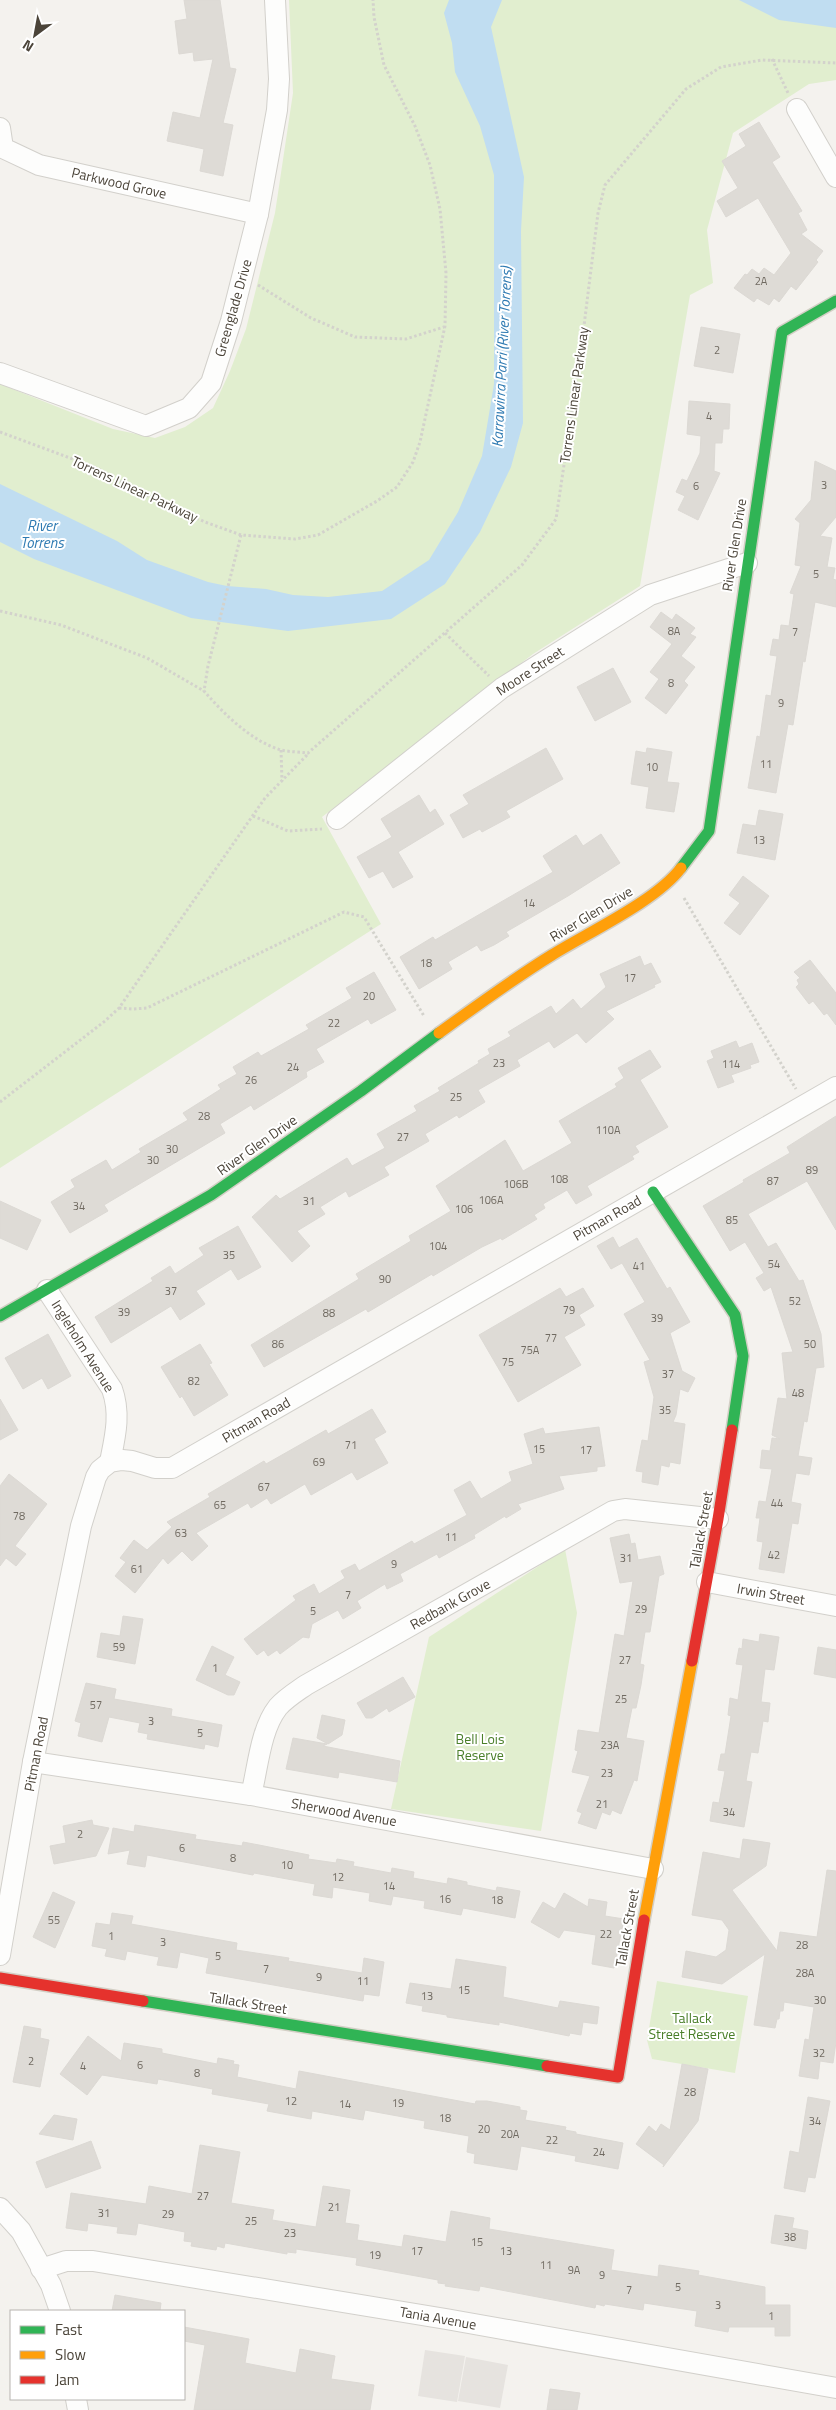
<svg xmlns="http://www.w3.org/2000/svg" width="836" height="2410" viewBox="0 0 836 2410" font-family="'Titillium Web',sans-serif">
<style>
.green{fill:#e1eecf}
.parking{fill:#e6e3df}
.water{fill:#c0ddf1}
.building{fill:#dedbd6;stroke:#dcd9d4}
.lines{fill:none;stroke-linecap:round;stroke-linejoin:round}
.street-casing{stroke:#d2d0cb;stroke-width:22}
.fast-casing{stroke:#d3cfc5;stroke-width:14}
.slow-casing{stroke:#d3cfc5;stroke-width:14}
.jam-casing{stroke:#d3cfc5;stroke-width:14}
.path{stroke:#d3d2cc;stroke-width:3;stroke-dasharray:2.5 2.5;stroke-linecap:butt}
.street{stroke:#fdfdfc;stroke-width:20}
.fast{stroke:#30b455;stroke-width:11}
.slow{stroke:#ff9f0a;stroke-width:11}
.jam{stroke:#e5322d;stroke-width:11}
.labels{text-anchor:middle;stroke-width:4;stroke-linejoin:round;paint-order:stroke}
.number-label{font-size:11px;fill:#706a61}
.street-label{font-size:14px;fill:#4b4439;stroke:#fff}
.park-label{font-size:14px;fill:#4a7f2a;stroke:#fff}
.water-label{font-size:15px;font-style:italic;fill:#2e7ab2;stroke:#fff}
</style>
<rect width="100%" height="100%" fill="#f4f2ee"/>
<g class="green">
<polygon points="289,0 836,0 836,80 809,84 733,133 707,230 713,283 690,295 640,586 533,654 322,817 381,924 0,1168 0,384 113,429 155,438 185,427 213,408 230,371 246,329 275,213 293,93"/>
<polygon points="565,1549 577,1613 541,1831 391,1809 429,1637"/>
<polygon points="657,1981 748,1996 735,2073 652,2059 647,2040"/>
</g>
<g class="parking">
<polygon points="425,2350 465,2356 457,2402 418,2396"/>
<polygon points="466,2357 508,2365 500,2408 458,2401"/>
</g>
<g class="water">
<polygon points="449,0 502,0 491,27 524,177 521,231 523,423 511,467 480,532 445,584 391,619 288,631 191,618 34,559 0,542 0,484 117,541 147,560 208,582 227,586 266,589 293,595 328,597 382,591 429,560 458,512 482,456 494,384 494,175 480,126 455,72 452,43 444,13"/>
<polygon points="739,0 836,0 836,28 779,20"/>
</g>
<g class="building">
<polygon points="184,0 220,0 230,68 236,69 223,123 233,125 223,176 200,171 204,149 167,141 173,112 200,118 213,59 194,61 193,52 179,54 175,21 187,19"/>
<polygon points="759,122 780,157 772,162 802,211 798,213 807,230 801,234 823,251 816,260 818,262 796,290 791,286 779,302 774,298 769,305 757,298 754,302 734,288 745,274 747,275 752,269 759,274 764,268 774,275 791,253 758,198 726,217 717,201 738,188 722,161 746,146 739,134"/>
<polygon points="701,327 740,334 733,373 694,366"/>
<polygon points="689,401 730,404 729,429 723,429 722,443 715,443 714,471 720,473 698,520 678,510 685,496 676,492 682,479 687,481 700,453 701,436 687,434"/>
<polygon points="815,461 836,471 836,517 820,536 832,538 827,567 835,568 833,579 836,580 836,607 815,602 805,662 803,661 793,725 788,724 776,793 748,788 757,736 760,737 766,695 771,696 777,656 770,655 773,639 779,640 781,625 789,626 794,594 790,593 801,566 795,565 800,523 795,519 811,500"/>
<polygon points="661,612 672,620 676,614 695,628 690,634 696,637 681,656 695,667 684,681 688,685 666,714 645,698 659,679 650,672 672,644 650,627"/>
<polygon points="613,668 631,702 595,721 577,687"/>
<polygon points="546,748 563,779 506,811 510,817 482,832 480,829 463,838 450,815 469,804 463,795"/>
<polygon points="647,748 672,752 667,782 679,783 674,812 646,808 649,787 631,784 636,751 646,753"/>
<polygon points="419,795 430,813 435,809 444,824 398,852 413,877 393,888 383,871 369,878 357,857 392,837 381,819"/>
<polygon points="759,810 783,814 775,860 737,853 743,824 756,826"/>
<polygon points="601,834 620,863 568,896 506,932 509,936 494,945 481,951 477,945 448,962 452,969 419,989 400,957 433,937 435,940 553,872 543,856 576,835 583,846"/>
<polygon points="743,876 769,896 740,935 724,923 740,903 729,895"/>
<polygon points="640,956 644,966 651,963 661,982 654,985 655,987 606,1011 614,1019 586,1043 577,1033 554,1048 549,1041 517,1060 520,1066 478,1090 485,1102 459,1118 457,1115 425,1134 429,1141 384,1167 389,1175 349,1197 346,1191 320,1207 325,1214 297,1231 310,1246 292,1262 252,1217 276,1195 280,1199 347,1158 352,1166 385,1148 377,1134 417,1111 414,1106 440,1091 438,1088 479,1063 478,1061 490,1054 488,1049 511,1036 508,1032 551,1006 556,1014 573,999 581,1009 606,987 600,974"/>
<polygon points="810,960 836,993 836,1025 827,1013 824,1015 813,1001 809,1004 796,987 799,984 797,980 800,978 794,972"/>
<polygon points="374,972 396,1010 371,1024 368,1019 316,1049 324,1062 306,1072 307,1077 254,1110 251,1105 220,1124 225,1133 104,1205 108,1211 70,1233 51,1202 75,1187 71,1180 106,1160 112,1170 141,1152 139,1149 188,1120 183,1113 221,1089 218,1085 237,1074 233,1067 258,1052 261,1056 309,1029 306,1025 352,998 346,988"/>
<polygon points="736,1041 739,1048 752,1043 759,1062 750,1065 751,1068 731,1075 734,1082 718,1088 707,1061 714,1058 711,1051"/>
<polygon points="650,1050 661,1067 640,1080 668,1127 635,1146 639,1152 632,1156 634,1159 587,1186 592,1195 576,1204 567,1190 543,1204 545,1208 534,1215 537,1219 502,1240 501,1238 482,1247 433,1276 432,1274 368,1312 366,1309 264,1367 251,1345 359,1279 356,1274 411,1241 409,1236 451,1211 436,1186 505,1140 523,1171 572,1143 559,1121 617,1087 615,1084 624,1078 618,1068"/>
<polygon points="836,1116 836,1230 807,1181 748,1214 768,1247 776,1243 799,1281 803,1280 821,1334 824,1367 816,1368 807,1422 804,1421 798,1456 812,1458 809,1475 796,1473 791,1502 801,1504 798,1524 792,1523 784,1573 759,1569 763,1542 757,1541 760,1518 756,1518 759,1501 766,1502 772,1469 760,1468 762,1450 770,1451 772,1438 780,1439 772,1435 775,1416 778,1398 787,1399 782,1353 793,1352 771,1287 764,1291 756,1278 764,1273 745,1242 730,1251 703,1206 744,1182 743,1180 790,1153 787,1147"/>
<polygon points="0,1201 41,1220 27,1250 0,1238"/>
<polygon points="238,1226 261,1267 238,1280 231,1269 196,1291 205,1304 180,1320 171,1306 111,1343 95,1317 153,1281 151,1278 170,1266 175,1274 204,1255 199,1248"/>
<polygon points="613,1237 619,1248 637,1238 667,1289 670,1287 690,1322 670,1333 682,1371 695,1378 688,1392 680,1389 676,1415 673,1422 685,1424 680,1464 670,1462 669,1467 661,1465 658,1485 642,1482 643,1472 636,1471 642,1440 648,1441 654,1397 644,1362 650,1360 624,1314 645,1302 622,1263 611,1269 597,1246"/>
<polygon points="560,1288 566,1297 583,1288 594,1306 579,1315 585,1325 564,1337 581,1365 518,1402 479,1335"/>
<polygon points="48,1334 71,1376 48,1389 42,1378 23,1389 5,1358"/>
<polygon points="200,1344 212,1363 209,1364 228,1395 194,1416 182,1396 180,1398 161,1367"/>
<polygon points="0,1399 18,1430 0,1440"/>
<polygon points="372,1409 386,1432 374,1439 388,1463 357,1480 352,1472 311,1495 305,1484 271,1504 267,1498 251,1508 248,1503 196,1533 208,1546 192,1561 182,1551 168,1564 163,1558 135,1593 115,1576 126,1562 120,1558 134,1540 147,1550 172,1527 167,1522 210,1497 208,1494 264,1461 266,1464 326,1430 328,1434"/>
<polygon points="599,1427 605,1466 597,1467 597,1471 559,1476 564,1489 518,1504 521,1509 506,1518 505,1516 474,1535 475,1538 439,1558 437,1554 400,1574 403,1581 387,1589 385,1584 357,1601 361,1608 343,1619 338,1610 312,1624 309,1638 303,1637 280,1654 277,1650 268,1656 264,1650 257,1655 244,1639 296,1600 293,1596 314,1584 319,1594 345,1578 341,1571 355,1564 359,1571 412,1541 414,1544 467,1515 454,1490 470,1481 481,1499 512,1481 509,1472 533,1464 524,1434 543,1428 545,1434"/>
<polygon points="9,1474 47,1504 15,1546 26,1554 16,1566 6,1558 0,1566 0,1486"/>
<polygon points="629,1534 631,1544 635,1543 638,1560 660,1556 664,1574 659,1576 650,1632 645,1632 640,1664 644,1665 641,1685 636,1708 632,1708 626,1738 644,1741 637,1781 634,1780 621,1814 612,1810 610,1815 602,1812 596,1829 578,1823 582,1813 577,1811 590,1776 572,1772 578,1751 575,1750 578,1730 599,1733 615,1634 624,1636 633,1581 620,1583 610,1538"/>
<polygon points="123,1616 143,1619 135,1664 97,1657 101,1633 120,1636"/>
<polygon points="760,1634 779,1637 774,1670 765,1669 761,1702 770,1703 768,1722 763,1721 758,1753 751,1752 746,1781 752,1782 744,1827 710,1821 713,1802 719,1803 725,1771 718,1770 721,1754 725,1754 731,1716 728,1715 730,1698 738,1700 743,1665 736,1664 739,1648 742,1649 743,1639 759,1642"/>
<polygon points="212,1646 234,1657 225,1675 240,1682 234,1695 228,1695 196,1680"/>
<polygon points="818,1647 836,1650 836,1678 814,1674"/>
<polygon points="403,1677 415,1697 389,1712 387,1708 372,1718 366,1718 357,1703"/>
<polygon points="86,1683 116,1689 114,1699 172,1709 171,1716 222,1725 218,1747 205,1744 204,1749 147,1739 148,1734 138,1732 140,1723 109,1717 102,1742 78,1736 81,1723 75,1721"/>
<polygon points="322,1715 345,1720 342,1735 328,1744 317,1738"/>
<polygon points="293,1738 327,1744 323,1746 400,1761 397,1782 339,1772 338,1778 286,1769"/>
<polygon points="92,1820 93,1825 109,1828 96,1856 54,1864 50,1846 66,1843 63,1826"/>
<polygon points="135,1825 196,1835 195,1839 242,1846 243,1842 259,1845 309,1855 308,1859 336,1863 337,1859 354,1862 353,1866 391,1873 392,1868 414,1872 413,1878 447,1884 448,1878 467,1882 467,1885 496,1891 497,1887 520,1891 515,1918 463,1908 461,1915 424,1908 425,1901 393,1896 391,1905 369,1901 370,1893 333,1887 332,1898 313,1895 315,1884 254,1873 253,1875 147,1855 145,1867 127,1864 130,1850 108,1854 113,1828 134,1832"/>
<polygon points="743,1839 770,1843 766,1866 732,1890 777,1951 780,1932 817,1937 827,1870 836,1871 836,2042 833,2063 820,2061 818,2079 799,2076 805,2039 809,2040 814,2007 784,2002 783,2011 780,2011 779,2019 777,2019 775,2028 754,2025 765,1954 722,1984 682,1977 686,1951 716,1957 726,1950 729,1930 722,1920 692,1915 703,1852 740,1859"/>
<polygon points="53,1892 75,1902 55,1948 33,1937"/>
<polygon points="564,1893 588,1907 589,1899 607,1902 605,1916 624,1919 614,1968 592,1964 596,1935 564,1930 559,1938 531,1922 543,1902 555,1909"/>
<polygon points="112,1913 133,1916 131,1924 237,1943 236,1950 289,1958 288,1961 362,1973 364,1958 384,1962 379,1996 364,1994 363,2001 206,1973 209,1958 180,1952 177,1968 157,1965 159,1957 127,1951 125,1960 105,1956 107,1949 92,1946 96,1923 110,1925"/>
<polygon points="456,1959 506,1967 503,1997 558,2008 560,2001 599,2007 597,2024 583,2022 581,2035 570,2033 569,2036 499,2022 499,2025 447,2017 447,2015 422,2011 423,2006 406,2003 410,1983 451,1989"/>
<polygon points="24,2026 41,2029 40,2038 49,2040 40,2087 13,2082"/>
<polygon points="88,2036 121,2061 124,2043 162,2049 162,2053 217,2064 218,2058 234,2061 233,2064 239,2065 237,2077 296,2089 299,2071 475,2104 476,2101 487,2101 520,2107 520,2110 527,2111 525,2120 566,2127 565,2130 576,2132 576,2134 623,2143 618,2169 575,2161 576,2156 521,2146 517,2170 474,2163 475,2154 467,2152 469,2136 424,2128 425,2121 365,2110 363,2120 312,2111 311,2119 267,2111 269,2104 212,2094 213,2089 158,2079 157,2084 102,2075 87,2095 60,2074"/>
<polygon points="682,2064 708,2069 698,2121 663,2167 664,2165 636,2144 649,2126 656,2132 661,2124 670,2130"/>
<polygon points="808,2097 830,2101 815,2178 808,2177 805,2192 784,2188 790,2151 799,2153"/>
<polygon points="54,2115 77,2119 73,2140 39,2134"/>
<polygon points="91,2141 101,2168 46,2188 36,2162"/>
<polygon points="200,2145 240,2152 231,2203 274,2210 272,2220 316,2227 323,2186 350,2190 345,2223 359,2225 357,2240 402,2247 404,2235 446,2242 451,2211 490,2218 489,2229 614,2250 611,2270 658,2277 659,2265 699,2271 698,2275 765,2287 765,2305 790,2305 790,2336 775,2336 775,2327 729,2327 728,2332 695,2326 697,2311 644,2303 643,2310 605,2304 604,2306 596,2304 595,2308 480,2286 479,2291 445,2286 446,2284 438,2283 438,2280 356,2265 357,2258 296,2249 296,2253 287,2252 287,2254 225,2243 224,2248 217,2246 216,2250 191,2246 192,2242 184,2241 185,2232 138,2223 136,2235 117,2233 118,2227 88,2223 87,2231 66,2228 71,2193 146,2204 149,2186 192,2194"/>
<polygon points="775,2215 794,2218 792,2228 808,2231 806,2249 771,2243"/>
<polygon points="115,2295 161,2303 160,2311 112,2311"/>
<polygon points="184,2327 249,2339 245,2363 296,2373 300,2349 335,2356 331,2379 374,2385 370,2410 194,2410 205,2345 184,2341"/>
<polygon points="550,2389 580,2393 577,2410 547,2410"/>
</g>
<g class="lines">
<defs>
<g id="street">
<polyline points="797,109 836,177"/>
<polyline points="0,128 3,148 39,165 258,214"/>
<polyline points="0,373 146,426 189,408 211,383 231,321 258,214 277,110 279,79 275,0"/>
<polyline points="337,819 502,688 650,595 747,563"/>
<path d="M 47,1290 L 112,1389 C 121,1414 115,1437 110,1462"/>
<polyline points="707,1582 836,1606"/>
<polyline points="33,1762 251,1795 653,1869"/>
<path d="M 251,1795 C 258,1768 260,1730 278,1707 C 286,1698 296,1692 306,1685 L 613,1511 L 625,1509 L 718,1519"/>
<polyline points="0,1955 33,1762 81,1526 96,1477 100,1470 110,1462 122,1460 132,1461 155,1468 172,1468 836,1087"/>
<polyline points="0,2208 21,2231 51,2285 60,2311"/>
<polyline points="41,2269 66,2261 93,2261 446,2319 836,2388"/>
<polyline points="76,2399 78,2410"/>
</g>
<g id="fast">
<polyline points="681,868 709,831 782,332 836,301"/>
<polyline points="653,1192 735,1315 743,1356 732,1430"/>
<polyline points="0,1316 211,1195 361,1091 439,1033"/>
<polyline points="143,2001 547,2066"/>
</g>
<g id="slow">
<path d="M 439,1033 C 476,1006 513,979 552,955 C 589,932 656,901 681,868"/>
<polyline points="644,1920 692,1661"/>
</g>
<g id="jam">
<polyline points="692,1661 718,1519 732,1430"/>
<polyline points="0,1978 143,2001"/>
<polyline points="547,2066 618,2077 644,1920"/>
</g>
</defs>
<use href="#street" class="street-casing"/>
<use href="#fast" class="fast-casing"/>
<use href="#slow" class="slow-casing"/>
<use href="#jam" class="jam-casing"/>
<g class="path">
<polyline points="772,59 788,93"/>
<polyline points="258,285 311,318 355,337 406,339 444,327"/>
<polyline points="0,432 97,468 148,496 205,522 241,535 295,539 318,535 377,501 397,487 413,462 420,442 445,326 446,273 440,209 430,165 415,126 384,65 374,17 373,0"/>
<path d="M 241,535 L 208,666 L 204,691 C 224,714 251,741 281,750 C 290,752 300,752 308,753 L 522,565 L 556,519 L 581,350 L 598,213 L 605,185 L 686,89 L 721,67 L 762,60 L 836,63"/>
<polyline points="0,611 61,625 147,658 204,691"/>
<polyline points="445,633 489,676"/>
<polyline points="281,750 282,781"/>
<polyline points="253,816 288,831 322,829"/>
<polyline points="684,898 796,1089"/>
<polyline points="119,1008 133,1009 147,1008 344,912 364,917 424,1016"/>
<polyline points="0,1102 105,1021 119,1008 265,798 308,754"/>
</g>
<use href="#street" class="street"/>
<use href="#fast" class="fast"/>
<use href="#slow" class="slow"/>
<use href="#jam" class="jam"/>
</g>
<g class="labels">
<g class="number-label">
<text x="761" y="285">2A</text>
<text x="717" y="354">2</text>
<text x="709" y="420">4</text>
<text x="824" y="489">3</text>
<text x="696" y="490">6</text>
<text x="816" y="578">5</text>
<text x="674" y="635">8A</text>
<text x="795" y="636">7</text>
<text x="671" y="687">8</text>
<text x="781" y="707">9</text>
<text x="766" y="768">11</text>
<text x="652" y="771">10</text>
<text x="759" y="844">13</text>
<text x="529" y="907">14</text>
<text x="426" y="967">18</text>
<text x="630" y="982">17</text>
<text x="369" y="1000">20</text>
<text x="334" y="1027">22</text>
<text x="499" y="1067">23</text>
<text x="731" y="1068">114</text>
<text x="293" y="1071">24</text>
<text x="251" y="1084">26</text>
<text x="456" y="1101">25</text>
<text x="204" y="1120">28</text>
<text x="608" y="1134">110A</text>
<text x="403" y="1141">27</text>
<text x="172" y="1153">30</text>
<text x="153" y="1164">30</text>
<text x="812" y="1174">89</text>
<text x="559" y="1183">108</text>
<text x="773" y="1185">87</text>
<text x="516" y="1188">106B</text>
<text x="491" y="1204">106A</text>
<text x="309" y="1205">31</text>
<text x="79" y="1210">34</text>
<text x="464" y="1213">106</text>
<text x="732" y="1224">85</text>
<text x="438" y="1250">104</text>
<text x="229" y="1259">35</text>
<text x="774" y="1268">54</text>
<text x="639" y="1270">41</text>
<text x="385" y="1283">90</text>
<text x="171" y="1295">37</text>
<text x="795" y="1305">52</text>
<text x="569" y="1314">79</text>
<text x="124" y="1316">39</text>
<text x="329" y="1317">88</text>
<text x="657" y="1322">39</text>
<text x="551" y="1342">77</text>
<text x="278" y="1348">86</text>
<text x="810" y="1348">50</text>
<text x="530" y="1354">75A</text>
<text x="508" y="1366">75</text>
<text x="668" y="1378">37</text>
<text x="194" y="1385">82</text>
<text x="798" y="1397">48</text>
<text x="665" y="1414">35</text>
<text x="351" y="1449">71</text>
<text x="539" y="1453">15</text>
<text x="586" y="1454">17</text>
<text x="319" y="1466">69</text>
<text x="264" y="1491">67</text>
<text x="777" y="1507">44</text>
<text x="220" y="1509">65</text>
<text x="19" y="1520">78</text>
<text x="181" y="1537">63</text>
<text x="451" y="1541">11</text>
<text x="774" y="1559">42</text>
<text x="626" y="1562">31</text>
<text x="394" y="1568">9</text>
<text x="137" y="1573">61</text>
<text x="348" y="1599">7</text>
<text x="641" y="1613">29</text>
<text x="313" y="1615">5</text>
<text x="119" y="1651">59</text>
<text x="625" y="1664">27</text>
<text x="215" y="1672">1</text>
<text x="621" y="1703">25</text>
<text x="96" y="1709">57</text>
<text x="151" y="1725">3</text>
<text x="200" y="1737">5</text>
<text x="610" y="1749">23A</text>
<text x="607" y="1777">23</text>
<text x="602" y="1808">21</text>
<text x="729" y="1816">34</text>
<text x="80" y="1838">2</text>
<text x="182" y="1852">6</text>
<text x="233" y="1862">8</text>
<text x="287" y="1869">10</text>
<text x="338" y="1881">12</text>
<text x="389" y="1890">14</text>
<text x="445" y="1903">16</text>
<text x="497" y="1904">18</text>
<text x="54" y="1924">55</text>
<text x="606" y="1938">22</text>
<text x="111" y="1940">1</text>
<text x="163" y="1946">3</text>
<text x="802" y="1949">28</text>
<text x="218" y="1960">5</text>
<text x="266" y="1973">7</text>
<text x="805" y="1977">28A</text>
<text x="319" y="1981">9</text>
<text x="363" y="1985">11</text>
<text x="464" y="1994">15</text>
<text x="427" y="2000">13</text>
<text x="820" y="2004">30</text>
<text x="819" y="2057">32</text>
<text x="31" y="2065">2</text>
<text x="140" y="2069">6</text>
<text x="83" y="2070">4</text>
<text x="197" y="2077">8</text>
<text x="690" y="2096">28</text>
<text x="291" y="2105">12</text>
<text x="398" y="2107">19</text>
<text x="345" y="2108">14</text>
<text x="445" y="2122">18</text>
<text x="815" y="2125">34</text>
<text x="484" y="2133">20</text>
<text x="510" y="2138">20A</text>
<text x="552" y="2144">22</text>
<text x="599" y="2156">24</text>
<text x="203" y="2200">27</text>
<text x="334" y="2211">21</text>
<text x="104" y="2217">31</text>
<text x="168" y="2218">29</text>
<text x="251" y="2225">25</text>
<text x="290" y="2237">23</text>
<text x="790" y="2241">38</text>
<text x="477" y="2246">15</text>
<text x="417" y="2255">17</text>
<text x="506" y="2255">13</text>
<text x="375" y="2259">19</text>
<text x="546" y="2269">11</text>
<text x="574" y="2274">9A</text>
<text x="602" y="2279">9</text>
<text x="678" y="2291">5</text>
<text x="629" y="2294">7</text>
<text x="718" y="2309">3</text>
<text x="771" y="2320">1</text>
</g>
<g class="street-label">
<text transform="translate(119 183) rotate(13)" y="5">Parkwood Grove</text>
<text transform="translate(233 308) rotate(-74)" y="5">Greenglade Drive</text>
<text transform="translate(574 395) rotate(-82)" y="5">Torrens Linear Parkway</text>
<text transform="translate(135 489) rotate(25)" y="5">Torrens Linear Parkway</text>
<text transform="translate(734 545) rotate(-81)" y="5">River Glen Drive</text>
<text transform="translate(530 671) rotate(-33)" y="5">Moore Street</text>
<text transform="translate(591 914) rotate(-31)" y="5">River Glen Drive</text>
<text transform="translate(257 1145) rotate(-35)" y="5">River Glen Drive</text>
<text transform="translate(607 1218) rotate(-30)" y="5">Pitman Road</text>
<text transform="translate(83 1346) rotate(58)" y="5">Ingleholm Avenue</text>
<text transform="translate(256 1420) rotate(-30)" y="5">Pitman Road</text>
<text transform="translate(701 1530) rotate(-80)" y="5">Tallack Street</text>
<text transform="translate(771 1594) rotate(10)" y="5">Irwin Street</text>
<text transform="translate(450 1604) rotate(-29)" y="5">Redbank Grove</text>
<text transform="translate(36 1754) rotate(-79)" y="5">Pitman Road</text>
<text transform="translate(344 1812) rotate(10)" y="5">Sherwood Avenue</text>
<text transform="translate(627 1928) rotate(-80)" y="5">Tallack Street</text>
<text transform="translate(248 2003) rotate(9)" y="5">Tallack Street</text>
<text transform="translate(438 2318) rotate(10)" y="5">Tania Avenue</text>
</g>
<g class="park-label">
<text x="480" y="1744">Bell Lois<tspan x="480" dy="16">Reserve</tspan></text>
<text x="692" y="2023">Tallack<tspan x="692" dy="16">Street Reserve</tspan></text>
</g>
<g class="water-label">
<text transform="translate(502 357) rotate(-87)" y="5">Karrawirra Parri (River Torrens)</text>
<text x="42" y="531">River<tspan x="42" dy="17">Torrens</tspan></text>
</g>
</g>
<rect x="10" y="2310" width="175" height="90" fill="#ffffff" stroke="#b7b4b0"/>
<rect x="20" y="2326" width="25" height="8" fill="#30b455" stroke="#b7b4b0"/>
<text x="55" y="2335" font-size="15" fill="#4b4439">Fast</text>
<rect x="20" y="2351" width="25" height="8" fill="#ff9f0a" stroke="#b7b4b0"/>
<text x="55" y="2360" font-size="15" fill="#4b4439">Slow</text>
<rect x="20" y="2376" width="25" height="8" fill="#e5322d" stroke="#b7b4b0"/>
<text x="55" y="2385" font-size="15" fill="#4b4439">Jam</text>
<g transform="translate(35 35) rotate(212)" stroke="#ffffff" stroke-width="4" paint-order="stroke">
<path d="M0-4L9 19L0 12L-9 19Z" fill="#4b4439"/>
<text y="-8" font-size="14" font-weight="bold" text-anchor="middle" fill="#4b4439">N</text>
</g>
</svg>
